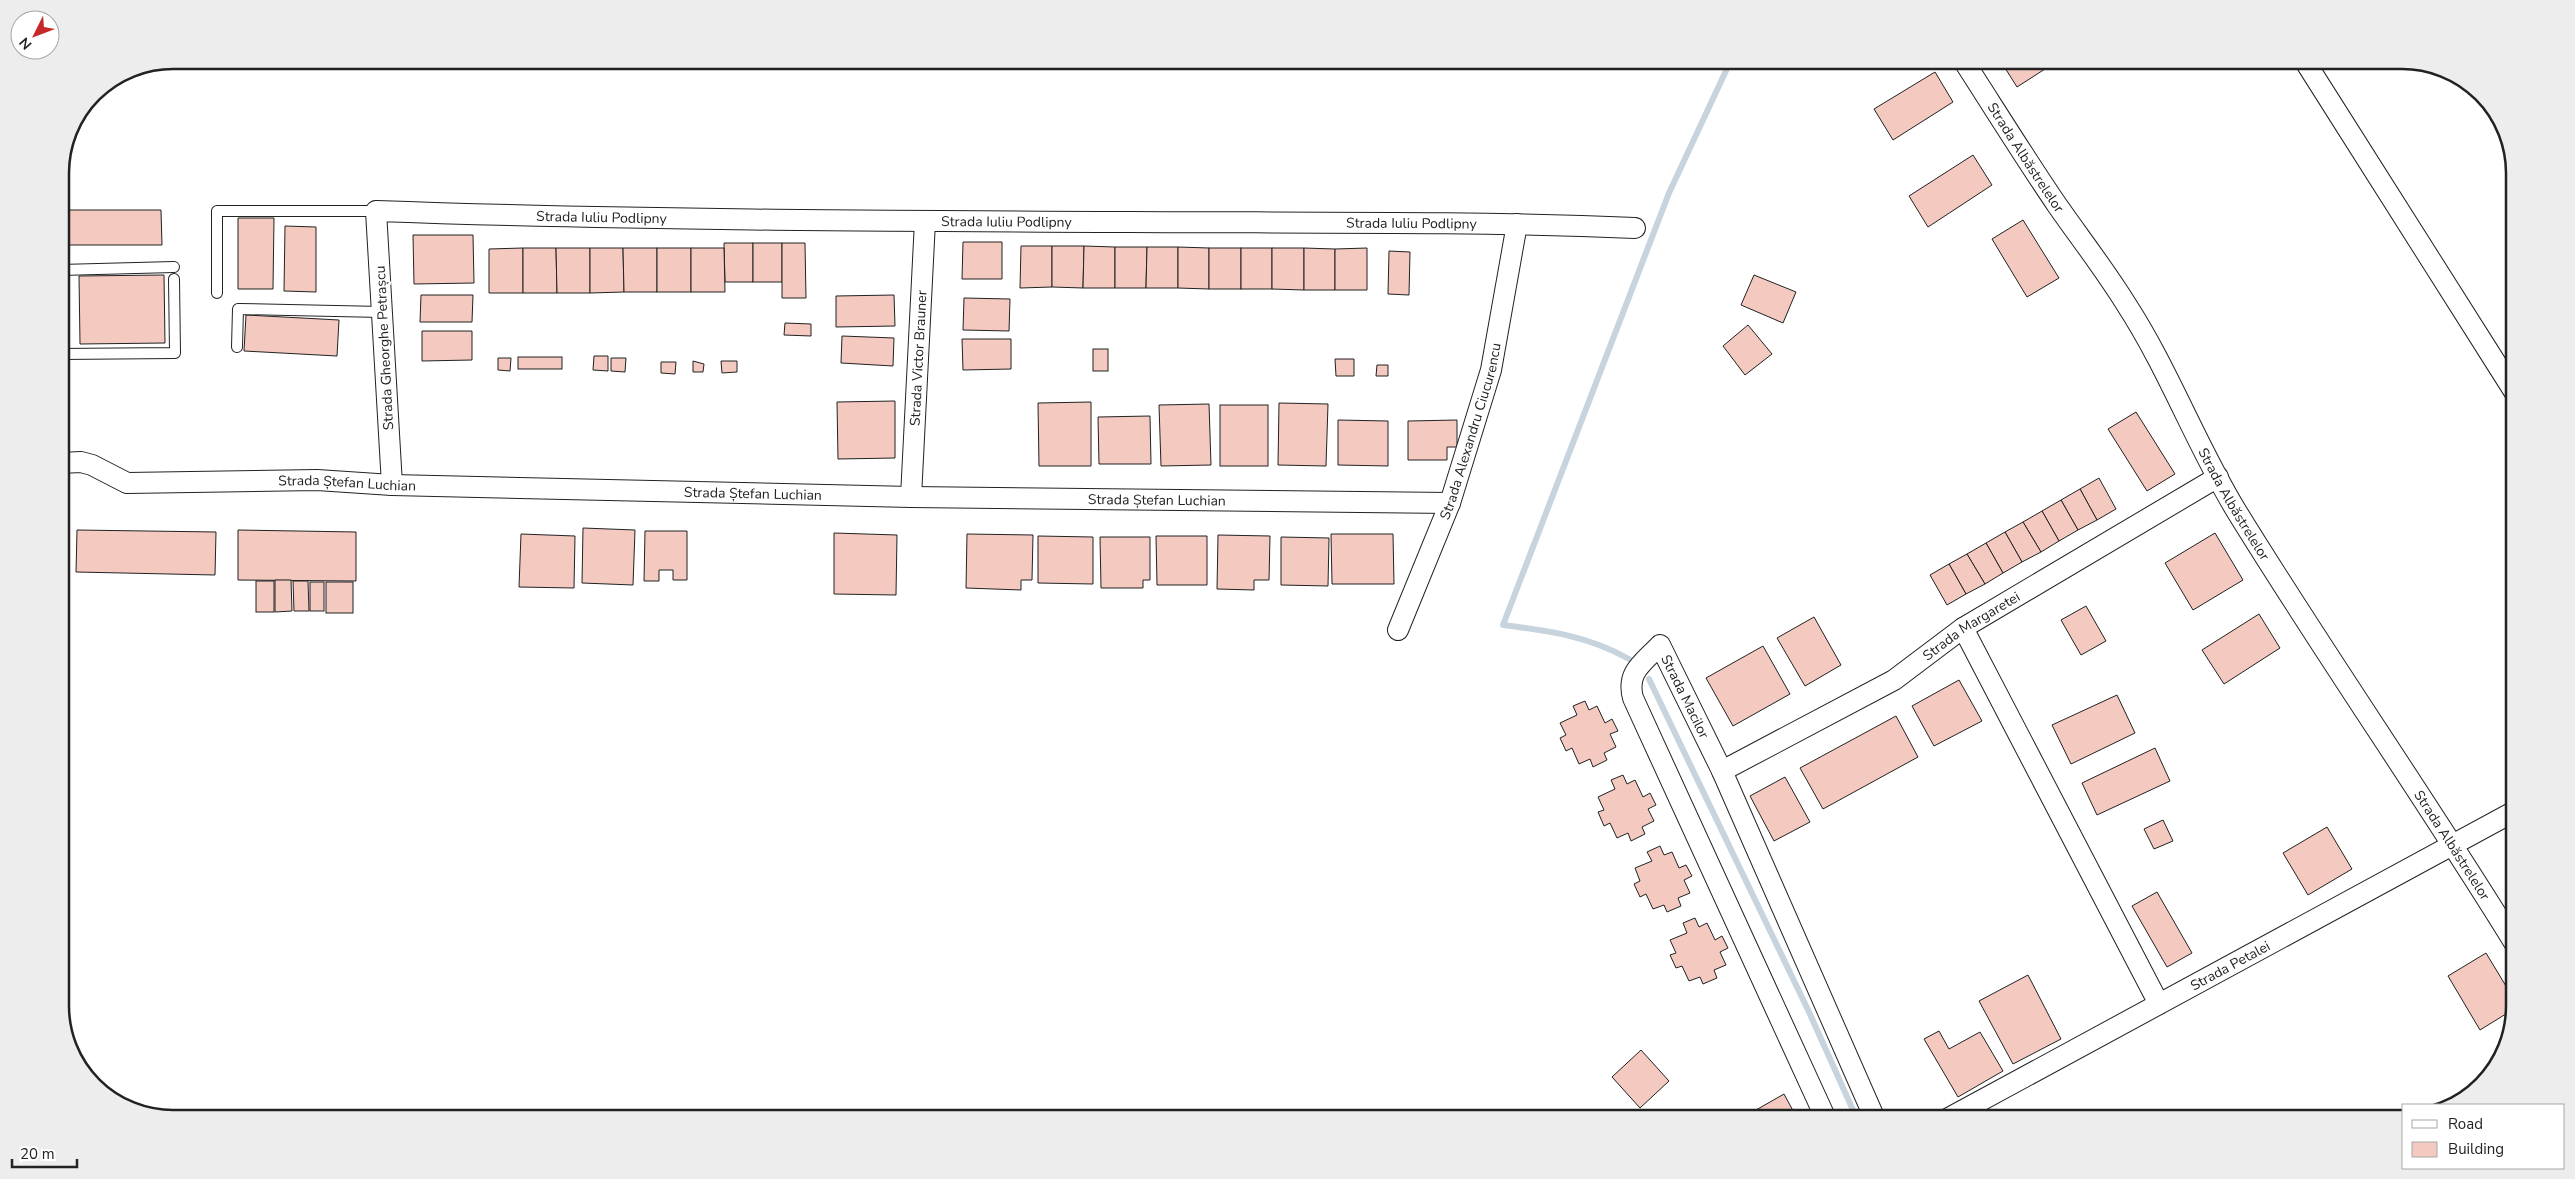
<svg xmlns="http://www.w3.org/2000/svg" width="2575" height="1179" viewBox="0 0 2575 1179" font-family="'Nunito Sans',sans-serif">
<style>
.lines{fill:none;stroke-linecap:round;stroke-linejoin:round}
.stream{stroke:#c7d3dd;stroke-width:6}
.building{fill:#f3c9c0;stroke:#222}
.service-casing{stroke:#222;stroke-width:12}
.minor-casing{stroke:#222;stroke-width:22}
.service{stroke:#fff;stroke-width:10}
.minor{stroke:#fff;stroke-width:20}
.labels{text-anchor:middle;stroke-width:4;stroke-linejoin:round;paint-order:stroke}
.street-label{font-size:14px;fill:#222;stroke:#fff}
.rim{fill:none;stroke:#222;stroke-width:2.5}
</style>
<rect width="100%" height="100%" fill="#fff"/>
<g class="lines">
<g class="stream">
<path d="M 1629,659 C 1588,636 1550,631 1503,625 L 1669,193 L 1731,60"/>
<polyline points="1649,679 1809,1012 1857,1119"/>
</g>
</g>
<g class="building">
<polygon points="2000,60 2059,60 2017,87"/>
<polygon points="1935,72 1953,102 1893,140 1874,109"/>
<polygon points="1973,155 1992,185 1928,227 1909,196"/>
<polygon points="69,210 161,210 162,245 69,245"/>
<polygon points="238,218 274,218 273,289 238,289"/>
<polygon points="2023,220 2059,278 2027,297 1992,239"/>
<polygon points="285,226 316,227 316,292 284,291"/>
<polygon points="413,235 473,235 474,283 414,284"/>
<polygon points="963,242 1002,242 1002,279 962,279"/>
<polygon points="724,243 753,243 753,282 725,282"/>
<rect x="753" y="243" width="29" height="39"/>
<polygon points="782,243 805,243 806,298 782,298"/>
<polygon points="1021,246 1052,246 1052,287 1020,288"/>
<polygon points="1052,246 1084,246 1083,288 1052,287"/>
<polygon points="1084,246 1115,247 1115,288 1083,288"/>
<polygon points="1115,247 1147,247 1146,288 1115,288"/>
<polygon points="1147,247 1178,247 1178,288 1146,288"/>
<polygon points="1178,247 1209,248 1209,289 1178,288"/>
<polygon points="523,248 523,293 489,293 489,249"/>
<polygon points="523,248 556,248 557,293 523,293"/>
<polygon points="556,248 590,248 590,293 557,293"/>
<polygon points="590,248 623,248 624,292 590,293"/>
<polygon points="623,248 657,248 657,292 624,292"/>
<rect x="657" y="248" width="34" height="44"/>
<polygon points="691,248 724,248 725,292 691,292"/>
<rect x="1209" y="248" width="32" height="41"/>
<rect x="1241" y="248" width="31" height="41"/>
<polygon points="1272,248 1304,248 1304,290 1272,289"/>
<polygon points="1304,248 1335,249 1335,290 1304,290"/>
<polygon points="1367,248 1367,290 1335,290 1335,249"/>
<polygon points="1389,251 1410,252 1409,295 1388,294"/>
<polygon points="164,275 165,343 80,344 79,276"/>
<polygon points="1754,275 1796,292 1783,323 1741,305"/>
<polygon points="421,295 473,295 472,322 420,322"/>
<polygon points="894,295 895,326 836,327 836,296"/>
<polygon points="964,298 1010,299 1009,331 963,330"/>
<polygon points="246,315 339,320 337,356 244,351"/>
<polygon points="785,323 811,324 811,336 784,335"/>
<polygon points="1748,325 1772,354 1745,375 1723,346"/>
<polygon points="422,331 472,331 472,360 422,361"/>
<polygon points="842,336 894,338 893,366 841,363"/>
<polygon points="962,339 1011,339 1011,369 963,370"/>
<rect x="1093" y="349" width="15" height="22"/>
<polygon points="594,356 608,356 608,371 593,370"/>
<rect x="518" y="357" width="44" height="12"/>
<polygon points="498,358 511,358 510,371 498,370"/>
<polygon points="611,358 626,358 625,372 611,371"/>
<polygon points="1335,359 1354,359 1354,376 1336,376"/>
<polygon points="693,361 704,364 703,372 693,372"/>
<polygon points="721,361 737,361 737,372 722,373"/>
<polygon points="661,362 676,362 675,374 661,373"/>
<polygon points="1377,365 1388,365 1388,376 1376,376"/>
<polygon points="895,401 895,458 838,459 837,402"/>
<polygon points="1091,402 1091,466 1039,466 1038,403"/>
<polygon points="1279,403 1328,404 1326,466 1278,465"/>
<polygon points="1209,404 1211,465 1161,466 1159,405"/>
<rect x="1220" y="405" width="48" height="61"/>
<polygon points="2136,412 2175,474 2147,491 2108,429"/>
<polygon points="1150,416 1151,464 1099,464 1098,417"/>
<polygon points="1338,420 1388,421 1388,466 1338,465"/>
<polygon points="1457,420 1457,447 1447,447 1447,460 1408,460 1408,421"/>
<polygon points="2099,478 2116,509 2097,520 2080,489"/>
<polygon points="2080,489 2097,520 2078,530 2061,500"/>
<polygon points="2061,500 2078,530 2059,541 2042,511"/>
<polygon points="2042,511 2059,541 2041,552 2023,522"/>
<polygon points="2023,522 2041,552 2022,562 2005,532"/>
<polygon points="583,528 635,530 633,585 582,583"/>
<polygon points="77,530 216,532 215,575 76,572"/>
<polygon points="238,530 356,532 356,581 238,580"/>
<polygon points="645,531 687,531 687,580 673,580 673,570 659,570 659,581 644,581"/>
<polygon points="2005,532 2022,562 2003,573 1986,543"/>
<polygon points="834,533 897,535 896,595 834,594"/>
<polygon points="2215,533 2243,580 2193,610 2165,563"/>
<polygon points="521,534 575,536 574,588 519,587"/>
<polygon points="967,534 1033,535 1032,580 1021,580 1021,590 966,588"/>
<polygon points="1331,534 1393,534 1394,584 1332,584"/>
<polygon points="1218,535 1270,536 1269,580 1254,580 1254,590 1217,589"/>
<polygon points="1038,536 1093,537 1093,584 1038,583"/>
<polygon points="1156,536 1207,536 1207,585 1157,585"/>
<polygon points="1100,537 1150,537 1150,580 1143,580 1143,588 1101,588"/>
<polygon points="1281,537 1329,538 1328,586 1281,585"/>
<polygon points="1986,543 2003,573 1985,584 1967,554"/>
<polygon points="1967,554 1985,584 1966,594 1949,564"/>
<polygon points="1949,564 1966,594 1947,605 1930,575"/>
<polygon points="275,580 291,580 292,611 275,612"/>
<rect x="256" y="581" width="18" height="31"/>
<polygon points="293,581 308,581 309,611 294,611"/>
<rect x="310" y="582" width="14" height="29"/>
<rect x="326" y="582" width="27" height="31"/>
<polygon points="2086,606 2106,641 2081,655 2061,620"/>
<polygon points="2259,614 2280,648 2224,684 2202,650"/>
<polygon points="1814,617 1841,665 1805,686 1777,638"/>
<polygon points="1763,646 1790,694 1733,726 1706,678"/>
<polygon points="1959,680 1982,721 1934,746 1912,706"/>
<polygon points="2117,695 2135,733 2071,764 2052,725"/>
<polygon points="1585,701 1589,710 1597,706 1605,723 1612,719 1618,731 1610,734 1616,747 1604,753 1607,760 1593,767 1590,759 1579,764 1572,748 1566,751 1560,738 1566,735 1560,723 1577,715 1573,706"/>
<polygon points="1896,716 1918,757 1823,809 1800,768"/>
<polygon points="2155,748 2170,781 2097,815 2082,783"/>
<polygon points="1623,775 1627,784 1635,780 1643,797 1650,793 1656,805 1648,809 1654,821 1642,827 1645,834 1631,841 1628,833 1617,838 1610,823 1604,826 1598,812 1604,810 1598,797 1615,789 1611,780"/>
<polygon points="1785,777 1810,822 1774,841 1750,796"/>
<polygon points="2163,820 2173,841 2154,849 2144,829"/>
<polygon points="2327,827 2352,869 2308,895 2283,853"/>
<polygon points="1660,846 1664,855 1672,852 1679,868 1686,865 1692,876 1684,880 1690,893 1678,898 1681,906 1667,912 1664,905 1653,909 1646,894 1640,897 1634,884 1640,881 1635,868 1652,861 1647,852"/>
<polygon points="2157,892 2192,953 2167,967 2132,906"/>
<polygon points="1695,918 1699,927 1707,923 1715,940 1722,936 1728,948 1720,952 1726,965 1714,970 1717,978 1703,984 1700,977 1689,981 1682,966 1676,968 1670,955 1676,953 1670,940 1687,933 1683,923"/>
<polygon points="2486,953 2515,1001 2515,1006 2514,1009 2480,1030 2448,976"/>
<polygon points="2028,975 2061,1039 2013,1064 1979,1001"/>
<polygon points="1939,1031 1949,1049 1980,1032 2003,1071 1958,1097 1924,1039"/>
<polygon points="1641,1050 1669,1081 1640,1108 1612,1077"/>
<polygon points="1784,1094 1797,1118 1743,1119 1742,1118"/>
</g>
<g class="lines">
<defs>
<g id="service">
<polyline points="60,270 174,267"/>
<polyline points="217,293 217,211 376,211"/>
<polyline points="237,347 238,309 382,312"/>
<polyline points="60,354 175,353 174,279"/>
</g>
<g id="minor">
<path id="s1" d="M 1963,60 C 1994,108 2025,158 2057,205 C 2080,238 2105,270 2126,304 C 2169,370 2196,445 2237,512 C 2327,658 2425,798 2515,944"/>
<polyline points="2304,60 2515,393"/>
<path id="s2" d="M 60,463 L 81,462 L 92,465 L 127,483 L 317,480 L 392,485 L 911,497 L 1450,503"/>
<path id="s3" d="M 392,485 L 376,211 C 627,220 878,221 1129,222 C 1298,223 1467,221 1635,228"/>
<path id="s4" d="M 911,497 L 925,221"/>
<polyline points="1963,628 2159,1004"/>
<path id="s5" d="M 1398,630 L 1450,503 L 1491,370 L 1517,224"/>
<path id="s6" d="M 1722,771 L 1894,680 L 1963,628 L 2218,477"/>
<path id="s7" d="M 1826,1119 L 1633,698 C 1626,672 1643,663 1660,645 L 1722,771 L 1875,1119"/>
<path id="s8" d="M 1947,1119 L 2515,811"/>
</g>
</defs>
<use href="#service" class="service-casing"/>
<use href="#minor" class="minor-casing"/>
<use href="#service" class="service"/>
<use href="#minor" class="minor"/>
</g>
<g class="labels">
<g class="street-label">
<text dy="5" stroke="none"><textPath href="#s1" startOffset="116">Strada Albăstrelelor</textPath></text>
<text dy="5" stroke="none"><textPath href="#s3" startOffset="500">Strada Iuliu Podlipny</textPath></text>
<text dy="5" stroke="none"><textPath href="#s3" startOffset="905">Strada Iuliu Podlipny</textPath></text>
<text dy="5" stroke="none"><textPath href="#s3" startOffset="1310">Strada Iuliu Podlipny</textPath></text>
<text transform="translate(384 348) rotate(-93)" y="5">Strada Gheorghe Petrașcu</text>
<text dy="5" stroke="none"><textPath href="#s4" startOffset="139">Strada Victor Brauner</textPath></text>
<text dy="5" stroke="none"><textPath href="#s5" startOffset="212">Strada Alexandru Ciucurencu</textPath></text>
<text dy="5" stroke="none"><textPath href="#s2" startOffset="292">Strada Ștefan Luchian</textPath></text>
<text dy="5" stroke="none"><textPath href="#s2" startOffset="698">Strada Ștefan Luchian</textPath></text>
<text dy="5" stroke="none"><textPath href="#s2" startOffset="1102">Strada Ștefan Luchian</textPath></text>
<text dy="5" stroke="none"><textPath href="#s1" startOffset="521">Strada Albăstrelelor</textPath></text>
<text dy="5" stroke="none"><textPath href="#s6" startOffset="289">Strada Margaretei</textPath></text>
<text dy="5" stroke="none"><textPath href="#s7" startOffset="584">Strada Macilor</textPath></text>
<text dy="5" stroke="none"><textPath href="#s1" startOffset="926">Strada Albăstrelelor</textPath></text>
<text dy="5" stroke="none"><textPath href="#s8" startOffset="322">Strada Petalei</textPath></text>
</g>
</g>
<path d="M0 0H2575V1179H0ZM173 69H2402A104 104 0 0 1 2506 173V1006A104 104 0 0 1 2402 1110H173A104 104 0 0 1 69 1006V173A104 104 0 0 1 173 69Z" fill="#ededed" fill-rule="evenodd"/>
<path class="rim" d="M173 69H2402A104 104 0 0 1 2506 173V1006A104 104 0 0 1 2402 1110H173A104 104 0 0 1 69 1006V173A104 104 0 0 1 173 69Z"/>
<rect x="2402" y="1104" width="162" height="65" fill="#ffffff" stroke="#a7a7a7"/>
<rect x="2412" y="1120" width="25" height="8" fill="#ffffff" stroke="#a7a7a7"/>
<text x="2448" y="1129" font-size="15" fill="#222222">Road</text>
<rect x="2412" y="1142" width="25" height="15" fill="#f3c9c0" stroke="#a7a7a7"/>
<text x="2448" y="1154" font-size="15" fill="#222222">Building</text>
<g transform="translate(35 35) rotate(228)"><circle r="24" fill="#ffffff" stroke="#a7a7a7"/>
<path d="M0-4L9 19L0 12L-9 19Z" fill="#c62828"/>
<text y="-8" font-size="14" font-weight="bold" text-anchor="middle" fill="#222222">N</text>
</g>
<path d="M12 1159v8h65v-8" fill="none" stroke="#222222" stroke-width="2.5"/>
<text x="20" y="1159" font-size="15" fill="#222222" stroke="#ffffff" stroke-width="4" paint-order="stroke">20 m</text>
</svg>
